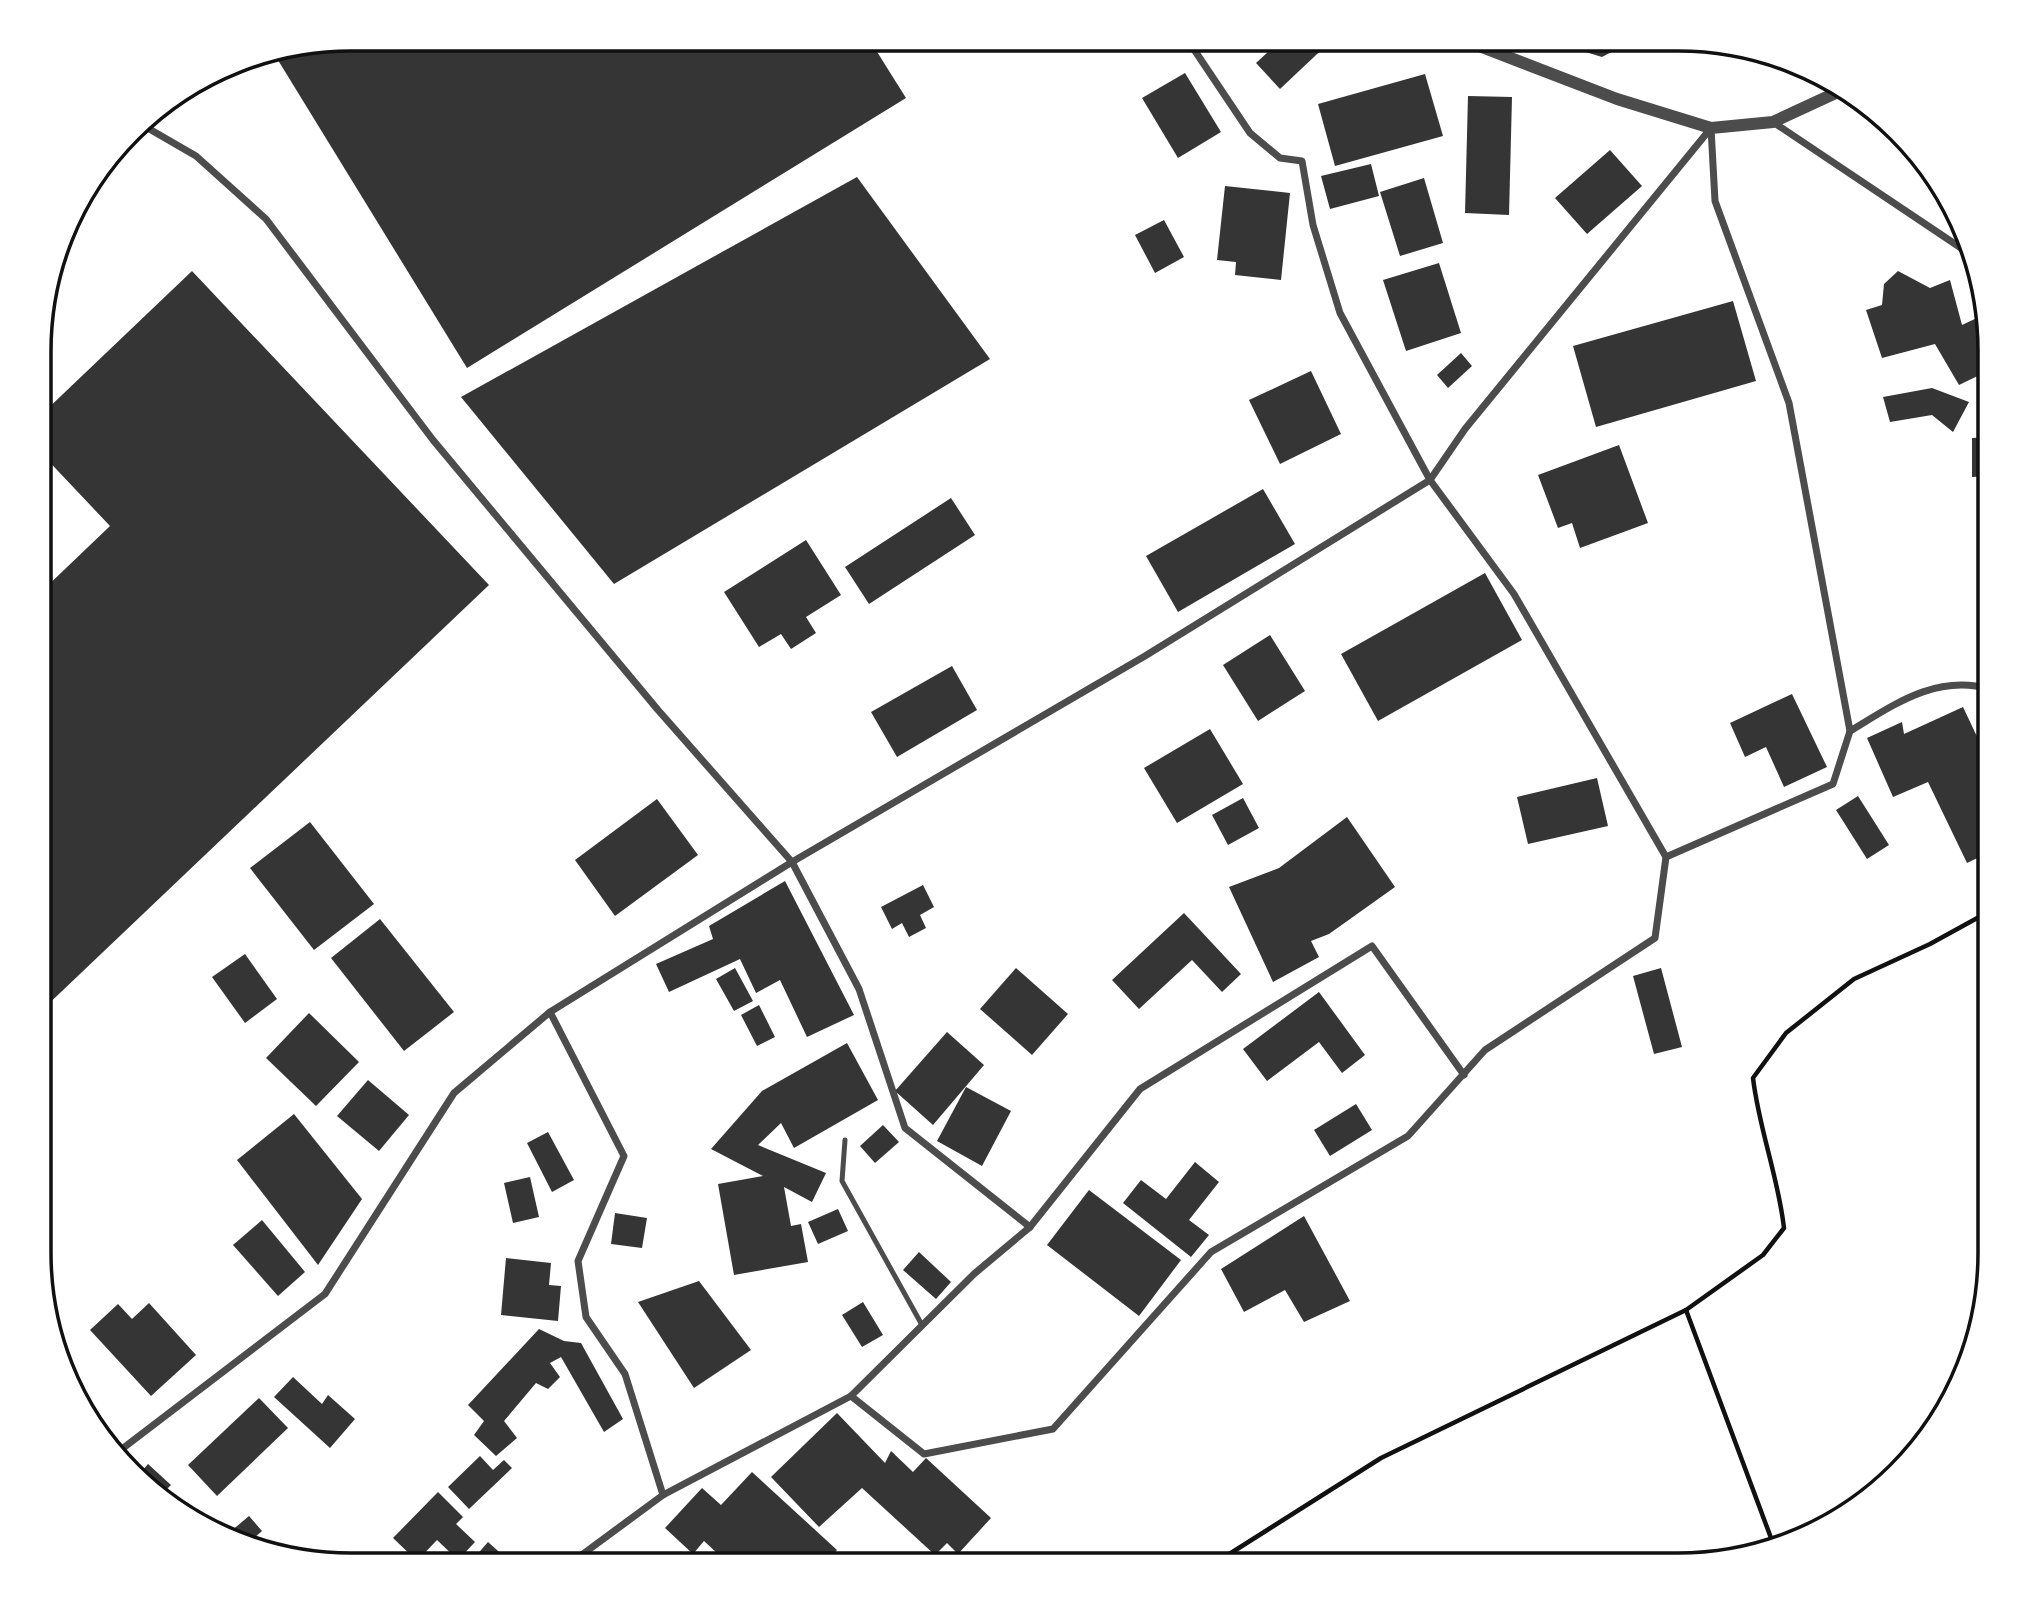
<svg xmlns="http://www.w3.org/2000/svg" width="2029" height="1604" viewBox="0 0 2029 1604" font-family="'Alegreya Sans',sans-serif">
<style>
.building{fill:#353535}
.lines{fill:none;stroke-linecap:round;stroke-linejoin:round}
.path{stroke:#111;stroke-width:4.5}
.service{stroke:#4c4c4c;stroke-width:5}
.minor{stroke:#4c4c4c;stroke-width:7}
.tertiary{stroke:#4c4c4c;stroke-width:12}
.rim{fill:none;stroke:#111;stroke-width:3.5}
</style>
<rect width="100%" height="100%" fill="#fff"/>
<g class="building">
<polygon points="351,38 869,39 906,98 467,368 273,52"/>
<polygon points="1282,39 1333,39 1280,89 1256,63"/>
<polygon points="1574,39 1636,39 1602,57 1579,50"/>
<polygon points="1185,73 1221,132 1178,158 1142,98"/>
<polygon points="1425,74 1443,136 1335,166 1318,104"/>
<polygon points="1468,96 1512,97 1509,215 1465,213"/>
<polygon points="1610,150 1642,186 1587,234 1555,198"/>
<polygon points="1371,164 1379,196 1330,209 1321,176"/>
<polygon points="857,177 990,359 614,584 461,397"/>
<polygon points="1424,178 1443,243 1400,256 1380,192"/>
<polygon points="1225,186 1290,193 1281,280 1235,275 1236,262 1217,260"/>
<polygon points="1164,220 1184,257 1155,273 1135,235"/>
<polygon points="1439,263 1461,333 1406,351 1383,280"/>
<polygon points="192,271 489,585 40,1012 41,592 110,526 41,453 41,415"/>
<polygon points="1898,271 1930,288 1950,280 1962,325 1979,317 1986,330 1990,370 1959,385 1935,344 1882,358 1866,310 1882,305 1884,284"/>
<polygon points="1733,301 1756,381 1596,427 1573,346"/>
<polygon points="1461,353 1472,366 1448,388 1437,375"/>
<polygon points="1311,371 1341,434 1280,464 1249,400"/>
<polygon points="1932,388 1969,402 1953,432 1932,415 1890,422 1883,397"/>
<polygon points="1990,437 1990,476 1972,477 1972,438"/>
<polygon points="1619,445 1648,523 1580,548 1572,523 1558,528 1538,475"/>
<polygon points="1263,489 1295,544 1178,612 1146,556"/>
<polygon points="951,498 975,535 869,604 845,567"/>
<polygon points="806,540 841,595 806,617 816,633 791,649 781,634 759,647 724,592"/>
<polygon points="1485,573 1522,640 1378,721 1341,654"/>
<polygon points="1270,635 1305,691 1258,721 1223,665"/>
<polygon points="952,666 977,710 897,757 871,712"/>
<polygon points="1792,694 1827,767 1784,787 1766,747 1745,757 1730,723"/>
<polygon points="1963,707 1990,764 1990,852 1967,863 1928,782 1893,797 1867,738 1902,722 1904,734"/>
<polygon points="1210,729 1243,784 1177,823 1144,768"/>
<polygon points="1597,778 1608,826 1528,844 1517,797"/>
<polygon points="1858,796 1889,845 1867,859 1836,810"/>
<polygon points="1243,798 1259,828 1228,845 1212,815"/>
<polygon points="657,799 698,855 615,916 575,860"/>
<polygon points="1347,817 1395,887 1329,934 1311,941 1319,957 1273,982 1229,887 1279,868"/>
<polygon points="310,822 374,904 314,950 250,868"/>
<polygon points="785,881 854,1015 807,1037 780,980 756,993 740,959 669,992 656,964 713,939 709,926"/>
<polygon points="923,885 934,907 920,915 926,928 909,937 902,923 892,929 881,907"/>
<polygon points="1184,913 1241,974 1222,992 1192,960 1139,1009 1112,980"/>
<polygon points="380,919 454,1012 404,1051 331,958"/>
<polygon points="245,954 277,999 245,1023 212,977"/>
<polygon points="735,968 753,1001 734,1011 716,979"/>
<polygon points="1016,968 1068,1014 1032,1055 980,1009"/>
<polygon points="1661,968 1682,1047 1654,1054 1633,976"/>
<polygon points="1319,992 1365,1055 1342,1073 1319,1042 1267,1081 1243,1049"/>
<polygon points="759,1005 775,1037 757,1046 741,1015"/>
<polygon points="309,1013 359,1062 316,1106 266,1058"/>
<polygon points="947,1032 984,1065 933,1125 895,1091"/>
<polygon points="847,1043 878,1100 794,1148 781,1123 758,1145 826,1173 812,1202 784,1187 791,1226 801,1224 808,1262 734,1275 718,1184 763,1176 711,1149 762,1091"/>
<polygon points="368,1080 409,1115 379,1151 337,1116"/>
<polygon points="966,1087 1011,1111 982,1166 937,1141"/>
<polygon points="1356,1104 1372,1130 1330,1156 1314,1130"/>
<polygon points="294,1114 362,1199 318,1265 237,1160"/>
<polygon points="883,1125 899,1142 875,1163 860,1146"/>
<polygon points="548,1132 574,1180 552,1192 527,1143"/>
<polygon points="1195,1162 1219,1182 1189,1220 1209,1235 1191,1257 1123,1203 1141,1180 1166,1199"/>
<polygon points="530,1177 539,1217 513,1223 504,1183"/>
<polygon points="1089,1190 1181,1260 1139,1316 1047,1245"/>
<polygon points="838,1209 848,1231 818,1244 808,1222"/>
<polygon points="615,1213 647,1218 642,1248 611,1244"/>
<polygon points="1304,1216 1350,1301 1304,1322 1285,1290 1244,1312 1221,1269"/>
<polygon points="262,1220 305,1272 278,1296 233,1245"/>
<polygon points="919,1252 951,1282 936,1299 903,1270"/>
<polygon points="506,1258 551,1263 549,1285 561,1286 558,1321 501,1315"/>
<polygon points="699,1281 751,1350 694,1388 638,1302"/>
<polygon points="863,1302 883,1335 862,1347 842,1315"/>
<polygon points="149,1303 196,1355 151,1396 90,1330 118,1304 132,1319"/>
<polygon points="539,1329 564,1341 581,1343 623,1419 604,1432 561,1357 550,1363 560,1377 548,1389 536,1383 504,1421 517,1438 496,1456 474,1435 484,1421 468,1405"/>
<polygon points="293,1377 322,1404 328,1395 355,1419 330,1448 274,1397"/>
<polygon points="259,1398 288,1428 217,1496 188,1465"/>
<polygon points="837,1413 885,1463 891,1451 913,1472 926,1458 991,1518 958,1554 947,1543 935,1555 862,1488 819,1527 771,1477"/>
<polygon points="480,1456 493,1470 504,1460 512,1468 469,1509 448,1487"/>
<polygon points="148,1464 171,1485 159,1497 145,1488 137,1477"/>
<polygon points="752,1472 837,1550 824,1565 730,1565 704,1541 693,1554 665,1528 702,1488 721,1505"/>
<polygon points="438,1492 463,1517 456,1524 475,1542 458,1560 437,1540 417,1561 393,1538"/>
<polygon points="249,1516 262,1531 246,1545 224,1537"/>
<polygon points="488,1542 514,1565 468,1565"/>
</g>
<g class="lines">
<g class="path">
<polyline points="1686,1310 1774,1546"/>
<path d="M 1212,1565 L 1381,1458 L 1686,1310 L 1763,1255 L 1784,1228 C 1778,1176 1759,1129 1753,1078 L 1786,1033 L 1854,979 L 1930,944 L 1990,911"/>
</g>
<polyline class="service" points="845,1140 842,1181 922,1325"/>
<g class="minor">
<polyline points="1773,122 1967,252"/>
<polyline points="139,123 196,156 266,219 433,440 658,710 792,862 859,989 905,1128 1030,1227"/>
<path d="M 1666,857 L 1833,784 L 1850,731 C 1895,704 1936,674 1990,689"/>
<polyline points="550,1012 624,1156 578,1261 586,1317 625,1374 663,1495"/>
<polyline points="851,1396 924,1454 1053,1429 1211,1252 1408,1136 1485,1050 1655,938 1666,857 1514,594 1430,480 1340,313 1313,225 1302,161 1280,158 1250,133 1187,39"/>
<polyline points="118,1452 325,1294 454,1093 550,1012 792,862 1145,656 1430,480 1465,429 1711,128 1715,201 1789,403 1850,731"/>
<polyline points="568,1565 663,1495 851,1396 974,1274 1030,1227 1140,1089 1372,946 1464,1075"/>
</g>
<polyline class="tertiary" points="1461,39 1617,99 1711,128 1773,122 1842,90"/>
</g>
<path d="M0 0H2029V1604H0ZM351 51H1678A300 300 0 0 1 1978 351V1253A300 300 0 0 1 1678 1553H351A300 300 0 0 1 51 1253V351A300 300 0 0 1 351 51Z" fill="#fff" fill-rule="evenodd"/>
<path class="rim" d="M351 51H1678A300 300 0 0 1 1978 351V1253A300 300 0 0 1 1678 1553H351A300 300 0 0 1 51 1253V351A300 300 0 0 1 351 51Z"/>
</svg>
